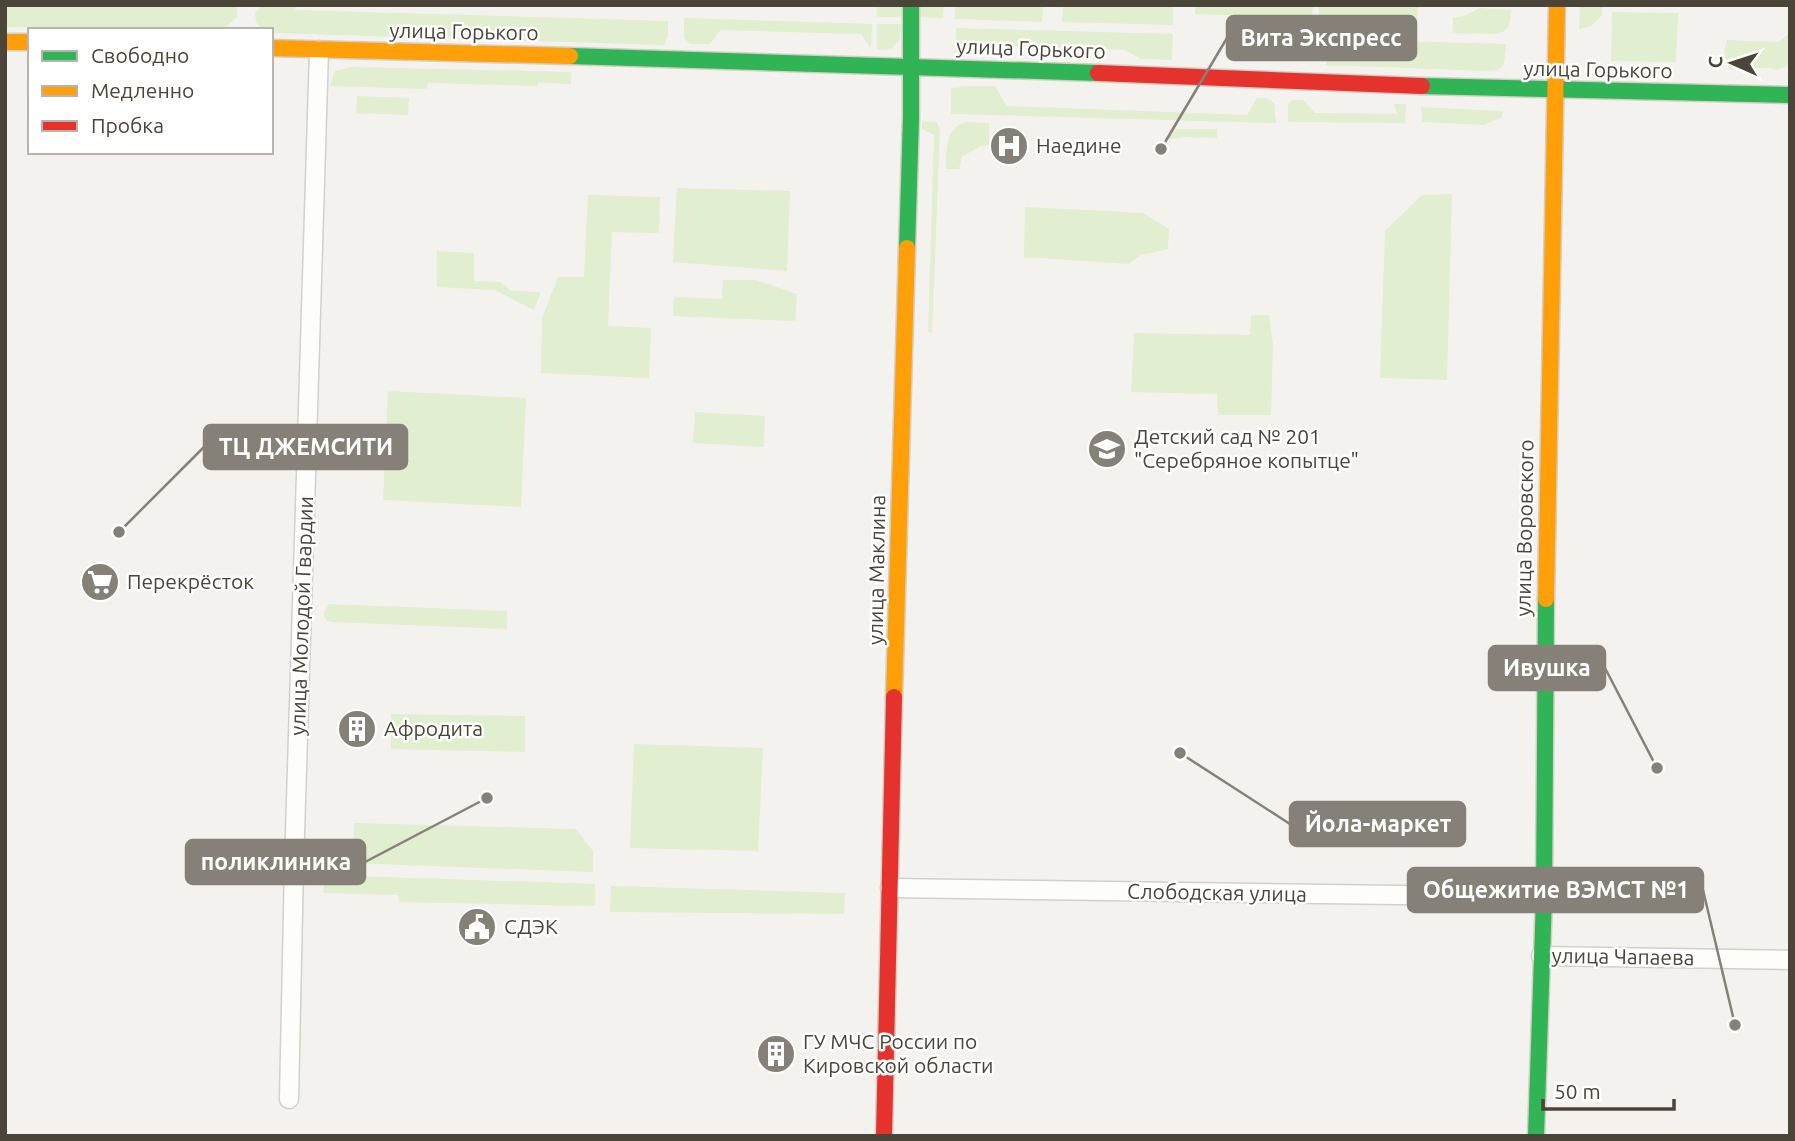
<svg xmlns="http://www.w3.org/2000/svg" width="1795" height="1141" viewBox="0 0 1795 1141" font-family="Ubuntu,sans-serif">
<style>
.green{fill:#e1eecf}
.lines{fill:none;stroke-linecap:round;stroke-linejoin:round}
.street-casing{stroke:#d2d0cb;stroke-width:21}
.fast-casing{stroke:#d3cfc5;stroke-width:19}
.slow-casing{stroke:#d3cfc5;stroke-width:19}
.jam-casing{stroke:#d3cfc5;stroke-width:19}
.street{stroke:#fdfdfc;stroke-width:18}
.fast{stroke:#30b455;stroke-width:16}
.slow{stroke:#ff9f0a;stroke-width:16}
.jam{stroke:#e5322d;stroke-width:16}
.labels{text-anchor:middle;stroke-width:5;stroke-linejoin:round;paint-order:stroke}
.street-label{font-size:21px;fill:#4b4439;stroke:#fff}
.poi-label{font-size:21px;fill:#4b4439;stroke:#fff;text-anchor:start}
.leader{fill:none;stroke:#868178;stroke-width:2.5}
.callout-dot{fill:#868178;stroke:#fff;stroke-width:2.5}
.callout{fill:#868178;stroke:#868178;stroke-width:2.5}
.callout-label{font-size:23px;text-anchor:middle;font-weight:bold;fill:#fff}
</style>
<rect width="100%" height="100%" fill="#f4f2ee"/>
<g class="green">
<polygon points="5,5 237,7 237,17 223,30 5,27"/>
<polygon points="259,5 296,5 295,10 668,21 668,36 664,45 271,33 271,30 263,30 256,22 255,13 259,10"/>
<rect x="877" y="5" width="24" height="12"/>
<polygon points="919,5 944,5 943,18 919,17"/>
<polygon points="955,5 1043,5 1042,22 955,19"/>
<polygon points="1063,5 1173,5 1173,25 1062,22"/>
<polygon points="1195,5 1313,5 1312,18 1195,14"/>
<polygon points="1319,5 1418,7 1417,30 1319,27"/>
<polygon points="1580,5 1602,5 1602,15 1591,26 1579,29"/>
<polygon points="1480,8 1511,10 1509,26 1505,31 1495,34 1453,33 1453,18 1464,16"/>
<polygon points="1612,12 1678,13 1676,62 1611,61"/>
<polygon points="684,18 872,24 871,49 861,34 721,30 710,44 690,44 684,38"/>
<polygon points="877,24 901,24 900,40 891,49 877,50"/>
<polygon points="956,28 1173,34 1172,60 1141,59 1125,50 989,45 979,54 955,52"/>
<path d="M 1790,33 L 1790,65 L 1777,70 C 1763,65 1745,70 1729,69 L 1724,51 L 1727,40 L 1778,42 Z"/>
<polygon points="1327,39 1506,44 1504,64 1498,70 1488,71 1326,65"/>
<polygon points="351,67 571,72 571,84 538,83 538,86 428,83 427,89 330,86 335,71"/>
<polygon points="962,86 995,86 1007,106 1247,115 1257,98 1266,98 1274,103 1276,123 951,114 951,89"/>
<polygon points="357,96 409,98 408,115 356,113"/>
<polygon points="1292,100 1303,100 1315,113 1397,114 1394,104 1406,104 1405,123 1288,122 1288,105"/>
<polygon points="1421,107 1503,111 1501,118 1483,125 1422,122"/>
<polygon points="922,121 936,122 940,129 932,333 928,332 934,135 922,129"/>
<path d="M 966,122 L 989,123 L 989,145 L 980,146 L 962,157 L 959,169 L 946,169 C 947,150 944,128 966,122 Z"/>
<polygon points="1169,129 1217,129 1217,138 1187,137 1169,139"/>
<polygon points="677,188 790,191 787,271 673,262"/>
<polygon points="1452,194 1447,380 1380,378 1385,231 1422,195"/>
<polygon points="588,195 660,197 659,233 612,232 608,326 651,328 649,378 541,373 542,318 558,277 584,277"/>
<polygon points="1025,207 1143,213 1169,229 1168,249 1141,255 1128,264 1024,257"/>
<polygon points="437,251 474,253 474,281 501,282 511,291 541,292 534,310 495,290 437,287"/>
<polygon points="723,280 756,280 797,294 795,321 673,316 674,297 722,299"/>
<polygon points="1251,315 1269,315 1273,344 1271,415 1218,415 1217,394 1131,392 1134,333 1250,335"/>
<polygon points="388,391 526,398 521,507 383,500"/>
<polygon points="695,412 765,416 764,447 693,443"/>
<polygon points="329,604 507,611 507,629 334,622 327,621 323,614"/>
<polygon points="391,714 525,716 525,752 391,749"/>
<polygon points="634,744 763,748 758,851 630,848"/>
<polygon points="354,823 576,829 593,851 593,872 353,863"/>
<polygon points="325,875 595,884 595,906 399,902 398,895 323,893"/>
<polygon points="611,886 845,893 844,914 610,912"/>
</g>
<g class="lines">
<defs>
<g id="street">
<polyline points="890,888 1544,897"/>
<polyline points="1541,956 1790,960"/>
<polyline points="289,1099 294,866 319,50"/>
</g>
<g id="fast">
<polyline points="570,56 1098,73"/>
<polyline points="1422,86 1790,95"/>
<polyline points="907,248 911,117 911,5"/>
<polyline points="1536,1136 1544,897 1546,599"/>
</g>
<g id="slow">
<polyline points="5,42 30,42"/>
<polyline points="271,48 570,56"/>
<polyline points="1546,599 1557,5"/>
<polyline points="894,697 907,248"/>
</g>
<g id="jam">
<polyline points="1098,73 1422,86"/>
<polyline points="884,1136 894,697"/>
</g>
</defs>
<use href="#street" class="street-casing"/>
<use href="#fast" class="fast-casing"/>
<use href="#slow" class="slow-casing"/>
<use href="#jam" class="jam-casing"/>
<use href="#street" class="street"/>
<use href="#fast" class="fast"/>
<use href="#slow" class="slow"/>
<use href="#jam" class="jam"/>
</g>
<defs>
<symbol id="hospital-disc" viewBox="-11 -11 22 22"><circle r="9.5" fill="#868178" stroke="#fff"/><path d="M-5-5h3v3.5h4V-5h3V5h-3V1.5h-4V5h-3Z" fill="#fff"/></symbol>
<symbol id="school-disc" viewBox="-11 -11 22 22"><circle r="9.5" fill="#868178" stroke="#fff"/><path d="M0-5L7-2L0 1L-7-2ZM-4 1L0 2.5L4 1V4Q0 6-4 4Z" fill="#fff"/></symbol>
<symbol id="supermarket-disc" viewBox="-11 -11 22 22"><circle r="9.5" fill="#868178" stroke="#fff"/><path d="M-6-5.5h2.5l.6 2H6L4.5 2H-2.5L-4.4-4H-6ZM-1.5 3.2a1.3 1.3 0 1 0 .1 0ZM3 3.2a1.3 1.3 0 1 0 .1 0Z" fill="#fff"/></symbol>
<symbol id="building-disc" viewBox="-11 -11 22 22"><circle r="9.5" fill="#868178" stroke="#fff"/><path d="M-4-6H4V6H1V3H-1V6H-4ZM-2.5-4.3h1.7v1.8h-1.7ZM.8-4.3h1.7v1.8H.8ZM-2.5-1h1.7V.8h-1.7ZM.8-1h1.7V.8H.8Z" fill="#fff"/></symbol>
<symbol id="civic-disc" viewBox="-11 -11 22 22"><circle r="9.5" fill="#868178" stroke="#fff"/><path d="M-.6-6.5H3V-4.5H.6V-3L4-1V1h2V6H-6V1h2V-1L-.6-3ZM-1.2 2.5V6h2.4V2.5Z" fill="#fff"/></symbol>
</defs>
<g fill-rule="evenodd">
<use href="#hospital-disc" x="987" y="124" width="44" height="44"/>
<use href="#school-disc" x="1085" y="427" width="44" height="44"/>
<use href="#supermarket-disc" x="78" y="560" width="44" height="44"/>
<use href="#building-disc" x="335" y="707" width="44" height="44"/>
<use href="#civic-disc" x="455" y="905" width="44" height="44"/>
<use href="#building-disc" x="754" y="1032" width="44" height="44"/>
</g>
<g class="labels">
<g class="street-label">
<text transform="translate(464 32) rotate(1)" y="7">улица Горького</text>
<text transform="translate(1031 49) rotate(2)" y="7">улица Горького</text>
<text transform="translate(1598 70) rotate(1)" y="7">улица Горького</text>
<text transform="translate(1525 528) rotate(-89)" y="7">улица Воровского</text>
<text transform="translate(877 570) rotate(-89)" y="7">улица Маклина</text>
<text transform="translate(302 616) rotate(-88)" y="7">улица Молодой Гвардии</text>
<text transform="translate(1217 893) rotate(1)" y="7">Слободская улица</text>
<text transform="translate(1623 957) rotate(1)" y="7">улица Чапаева</text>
</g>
<g class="poi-label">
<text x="1036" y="153">Наедине</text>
<text x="1134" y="444">Детский сад № 201<tspan x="1134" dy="24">"Серебряное копытце"</tspan></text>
<text x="127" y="589">Перекрёсток</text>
<text x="384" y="736">Афродита</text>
<text x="504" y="934">СДЭК</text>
<text x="803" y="1049">ГУ МЧС России по<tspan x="803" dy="24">Кировской области</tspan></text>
</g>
</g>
<path class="leader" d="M1161 149L1227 38M119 532L204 447M1657 768L1605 668M1180 753L1290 824M487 798L365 862M1735 1025L1703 890"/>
<g class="callout-dot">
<circle cx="1161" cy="149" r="7"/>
<circle cx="119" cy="532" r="7"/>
<circle cx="1657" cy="768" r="7"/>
<circle cx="1180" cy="753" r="7"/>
<circle cx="487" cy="798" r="7"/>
<circle cx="1735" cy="1025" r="7"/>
</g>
<g class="callout">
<rect x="1227" y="16" width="189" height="44" rx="7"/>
<rect x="204" y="425" width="203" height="44" rx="7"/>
<rect x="1489" y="646" width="116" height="44" rx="7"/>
<rect x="1290" y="802" width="175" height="44" rx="7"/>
<rect x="186" y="840" width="179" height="44" rx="7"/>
<rect x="1408" y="868" width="295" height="44" rx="7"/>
</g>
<g class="callout-label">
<text x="1321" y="46">Вита Экспресс</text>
<text x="306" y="455">ТЦ ДЖЕМСИТИ</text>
<text x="1547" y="676">Ивушка</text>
<text x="1378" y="832">Йола-маркет</text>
<text x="276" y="870">поликлиника</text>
<text x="1556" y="898">Общежитие ВЭМСТ №1</text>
</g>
<rect width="1795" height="1141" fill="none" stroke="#4b4439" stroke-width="14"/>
<rect x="28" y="28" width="245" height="126" fill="#ffffff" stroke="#b7b4b0" stroke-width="2"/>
<rect x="42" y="51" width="35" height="10" fill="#30b455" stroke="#b7b4b0" stroke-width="2"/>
<text x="91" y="63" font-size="21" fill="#4b4439">Свободно</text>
<rect x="42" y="86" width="35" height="10" fill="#ff9f0a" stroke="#b7b4b0" stroke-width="2"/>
<text x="91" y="98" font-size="21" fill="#4b4439">Медленно</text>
<rect x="42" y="121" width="35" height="10" fill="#e5322d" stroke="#b7b4b0" stroke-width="2"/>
<text x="91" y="133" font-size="21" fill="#4b4439">Пробка</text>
<g transform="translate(1732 63) rotate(273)" stroke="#ffffff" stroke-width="5" paint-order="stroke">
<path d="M0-5L12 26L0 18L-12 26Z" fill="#4b4439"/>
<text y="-10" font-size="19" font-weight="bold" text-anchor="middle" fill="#4b4439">С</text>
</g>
<path d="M1543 1099v10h131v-10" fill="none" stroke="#4b4439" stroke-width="3.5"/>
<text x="1554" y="1099" font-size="21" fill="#4b4439" stroke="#ffffff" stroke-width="5" paint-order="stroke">50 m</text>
</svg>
